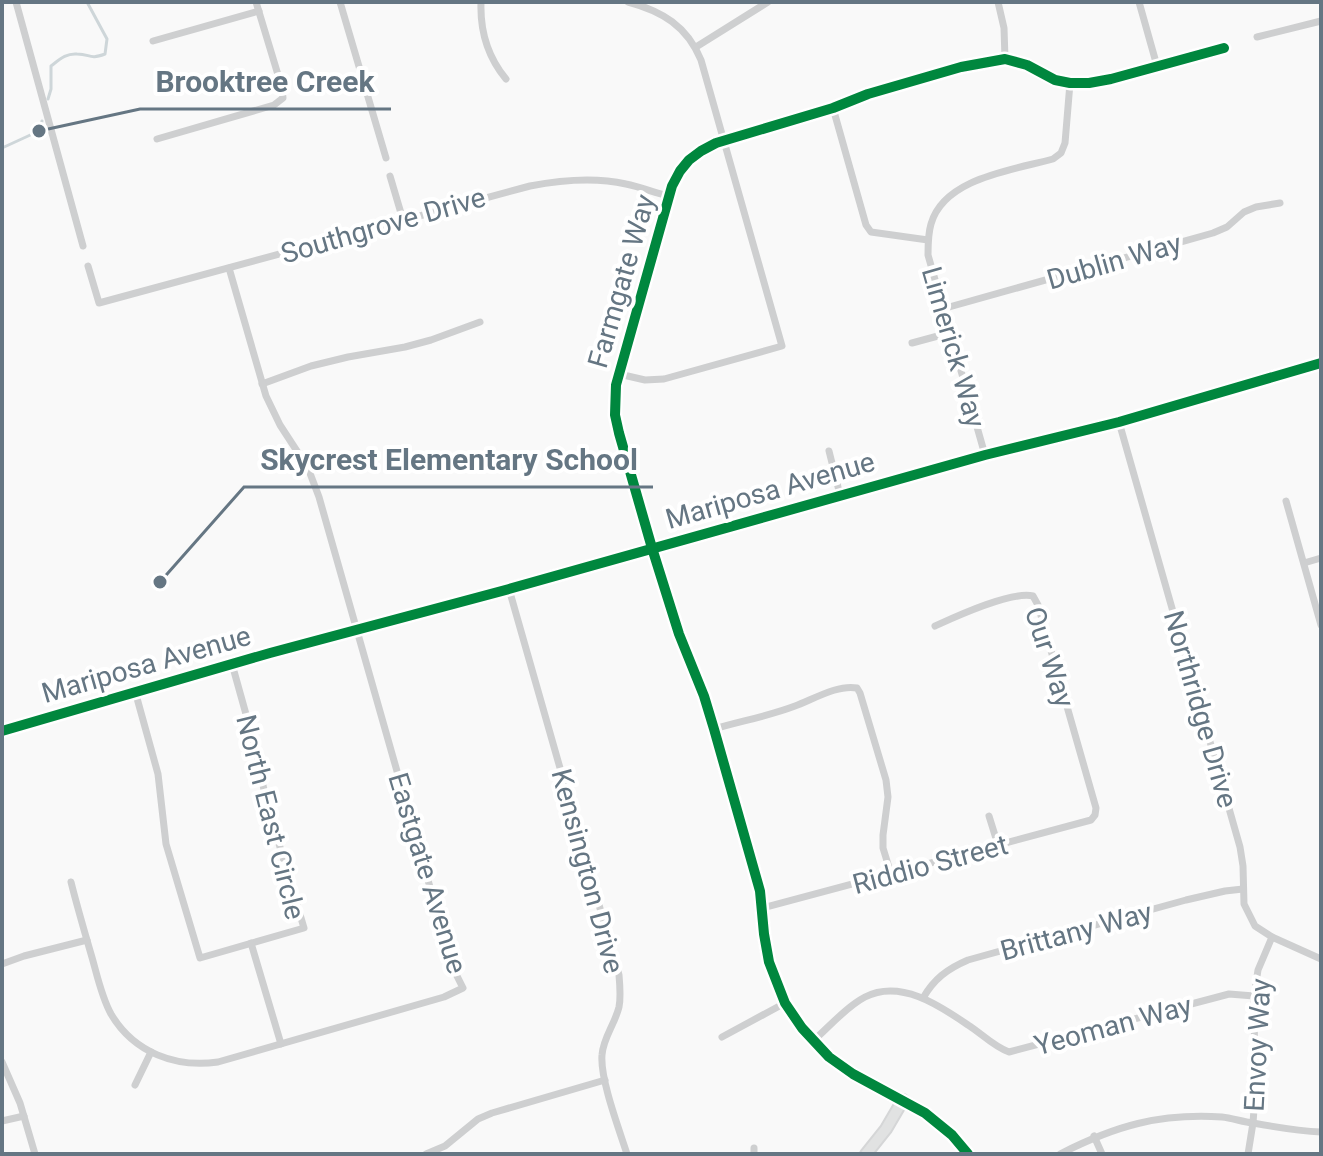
<svg xmlns="http://www.w3.org/2000/svg" width="1323" height="1156" viewBox="0 0 1323 1156" font-family="Roboto,sans-serif">
<style>
.lines{fill:none;stroke-linecap:round;stroke-linejoin:round}
.stream{stroke:#ced6d9;stroke-width:3}
.secondary-casing{stroke:#d5d6d7;stroke-width:14}
.street{stroke:#cecfd0;stroke-width:7}
.secondary{stroke:#e1e2e2;stroke-width:10}
.cycleway-casing{stroke:#fff;stroke-width:15}
.cycleway{stroke:#00873e;stroke-width:10}
.labels{text-anchor:middle;stroke-width:8;stroke-linejoin:round;paint-order:stroke}
.street-label{font-size:28px;fill:#657683;stroke:#fff}
.leader{fill:none;stroke:#657683;stroke-width:3}
.callout-dot{fill:#657683;stroke:#fff;stroke-width:3}
.callout-label{font-size:30px;text-anchor:middle;font-weight:bold;fill:#657683;stroke:#fff;stroke-width:8;stroke-linejoin:round;paint-order:stroke}
</style>
<rect width="100%" height="100%" fill="#f9f9f9"/>
<g class="lines">
<g class="stream">
<path d="M 48,99 L 51,89 L 51,66 C 59,60 66,53 77,54 C 91,54 89,60 105,54 L 107,39 L 87,2"/>
<polyline points="2,148 39,131 42,121"/>
</g>
<defs>
<g id="secondary">
<polyline points="2,731 270,653 509,589 985,455 1119,422 1321,363"/>
<polyline points="866,1154 886,1129 903,1100"/>
<polyline points="968,1154 952,1135 925,1113 853,1074 829,1057 802,1028 785,1003 769,962 764,934 760,891 714,729 704,696 679,634 652,548 619,433 615,415 616,385 672,186 680,171 689,160 701,151 716,143 833,108 868,94 961,67 1005,59 1027,65 1055,80 1070,83 1089,83 1111,79 1224,48"/>
</g>
</defs>
<use href="#secondary" class="secondary-casing"/>
<g class="street">
<polyline points="16,2 83,246"/>
<polyline points="340,2 386,158"/>
<path d="M 481,2 C 480,31 487,56 506,79"/>
<polyline points="998,2 1004,28 1005,59"/>
<polyline points="1139,2 1157,66"/>
<polyline points="1257,37 1321,21"/>
<polyline points="153,41 259,11"/>
<polyline points="696,47 768,2"/>
<polyline points="833,108 866,225 871,232 928,240"/>
<polyline points="157,139 274,105 283,98 282,88 256,2"/>
<polyline points="390,176 403,220"/>
<path d="M 88,266 L 99,303 L 530,186 C 561,180 595,177 626,184 C 641,187 655,193 669,196"/>
<polyline points="942,309 1213,233 1227,227 1244,212 1256,207 1280,203"/>
<polyline points="912,343 949,333"/>
<path d="M 619,374 L 645,380 L 664,379 L 782,346 L 701,60 C 687,26 662,11 628,2"/>
<polyline points="262,384 311,366 348,357 405,347 431,340 480,322"/>
<polyline points="1119,422 1240,847 1243,866 1244,904 1255,926 1272,937 1321,959"/>
<polyline points="829,451 840,495"/>
<path d="M 985,455 L 928,255 C 928,245 928,234 931,224 C 944,178 1013,170 1053,159 L 1061,153 L 1065,143 L 1070,83"/>
<polyline points="1286,501 1321,625"/>
<polyline points="1304,563 1321,558"/>
<path d="M 509,589 L 619,975 C 620,986 621,997 619,1007 C 615,1024 603,1038 602,1055 C 600,1079 619,1129 627,1154"/>
<polyline points="135,691 158,774 166,844 200,958 304,928 266,800 256,750 232,664"/>
<path d="M 714,729 C 741,721 769,716 795,706 C 812,700 838,684 857,688 L 860,693 L 886,780 L 888,797 L 883,835 L 883,848 L 891,874"/>
<polyline points="989,816 998,845"/>
<path d="M 71,882 C 77,906 84,930 91,954 C 97,974 101,996 111,1014 C 134,1053 176,1068 218,1062 L 444,997 L 463,988 L 453,968 L 319,497 L 308,468 L 280,425 L 266,396 L 229,268"/>
<path d="M 762,908 L 1091,820 L 1095,815 L 1096,808 L 1038,605 L 1033,596 C 1011,591 957,616 935,626"/>
<polyline points="251,943 281,1044"/>
<polyline points="2,964 24,956 87,940"/>
<path d="M 923,998 C 934,979 947,969 968,960 L 1186,900 L 1225,891 L 1243,889"/>
<polyline points="722,1037 785,1003"/>
<path d="M 813,1041 C 829,1027 846,1007 865,997 C 900,979 939,1005 968,1025 C 981,1033 994,1047 1009,1052 L 1214,998 L 1229,994 L 1254,996"/>
<polyline points="2,1062 20,1103 35,1154"/>
<polyline points="135,1085 151,1052"/>
<polyline points="2,1121 24,1116"/>
<polyline points="1094,1136 1102,1154"/>
<polyline points="426,1154 445,1146 478,1119 492,1113 605,1080"/>
<polyline points="754,1154 754,1148"/>
<path d="M 1060,1154 C 1115,1126 1159,1113 1222,1117 C 1232,1118 1243,1122 1253,1123 C 1275,1127 1298,1131 1321,1132"/>
<polyline points="1248,1154 1253,1123 1255,1095 1254,996 1258,970 1272,937"/>
</g>
<use href="#secondary" class="secondary"/>
<defs>
<g id="cycleway">
<polyline points="2,731 270,653 509,589 985,455 1119,422 1321,363"/>
<polyline points="968,1154 952,1135 925,1113 853,1074 829,1057 802,1028 785,1003 769,962 764,934 760,891 714,729 704,696 679,634 652,548 619,433 615,415 616,385 672,186 680,171 689,160 701,151 716,143 833,108 868,94 961,67 1005,59 1027,65 1055,80 1070,83 1089,83 1111,79 1224,48"/>
</g>
</defs>
<use href="#cycleway" class="cycleway-casing"/>
<use href="#cycleway" class="cycleway"/>
</g>
<g class="labels">
<g class="street-label">
<text transform="translate(383 225) rotate(-16)" y="10">Southgrove Drive</text>
<text transform="translate(1114 261) rotate(-16)" y="10">Dublin Way</text>
<text transform="translate(621 281) rotate(-74)" y="10">Farmgate Way</text>
<text transform="translate(954 347) rotate(74)" y="10">Limerick Way</text>
<text transform="translate(770 490) rotate(-16)" y="10">Mariposa Avenue</text>
<text transform="translate(1050 657) rotate(72)" y="10">Our Way</text>
<text transform="translate(146 664) rotate(-16)" y="10">Mariposa Avenue</text>
<text transform="translate(1201 709) rotate(74)" y="10">Northridge Drive</text>
<text transform="translate(271 817) rotate(76)" y="10">North East Circle</text>
<text transform="translate(930 864) rotate(-15)" y="10">Riddio Street</text>
<text transform="translate(588 871) rotate(75)" y="10">Kensington Drive</text>
<text transform="translate(428 873) rotate(73)" y="10">Eastgate Avenue</text>
<text transform="translate(1076 931) rotate(-15)" y="10">Brittany Way</text>
<text transform="translate(1113 1025) rotate(-15)" y="10">Yeoman Way</text>
<text transform="translate(1257 1045) rotate(-87)" y="10">Envoy Way</text>
</g>
</g>
<path class="leader" d="M39 131L140 109H391M160 582L244 487H653"/>
<g class="callout-dot">
<circle cx="39" cy="131" r="8"/>
<circle cx="160" cy="582" r="8"/>
</g>
<g class="callout-label">
<text x="265" y="92">Brooktree Creek</text>
<text x="449" y="470">Skycrest Elementary School</text>
</g>
<rect width="1323" height="1156" fill="none" stroke="#657683" stroke-width="8"/>
</svg>
